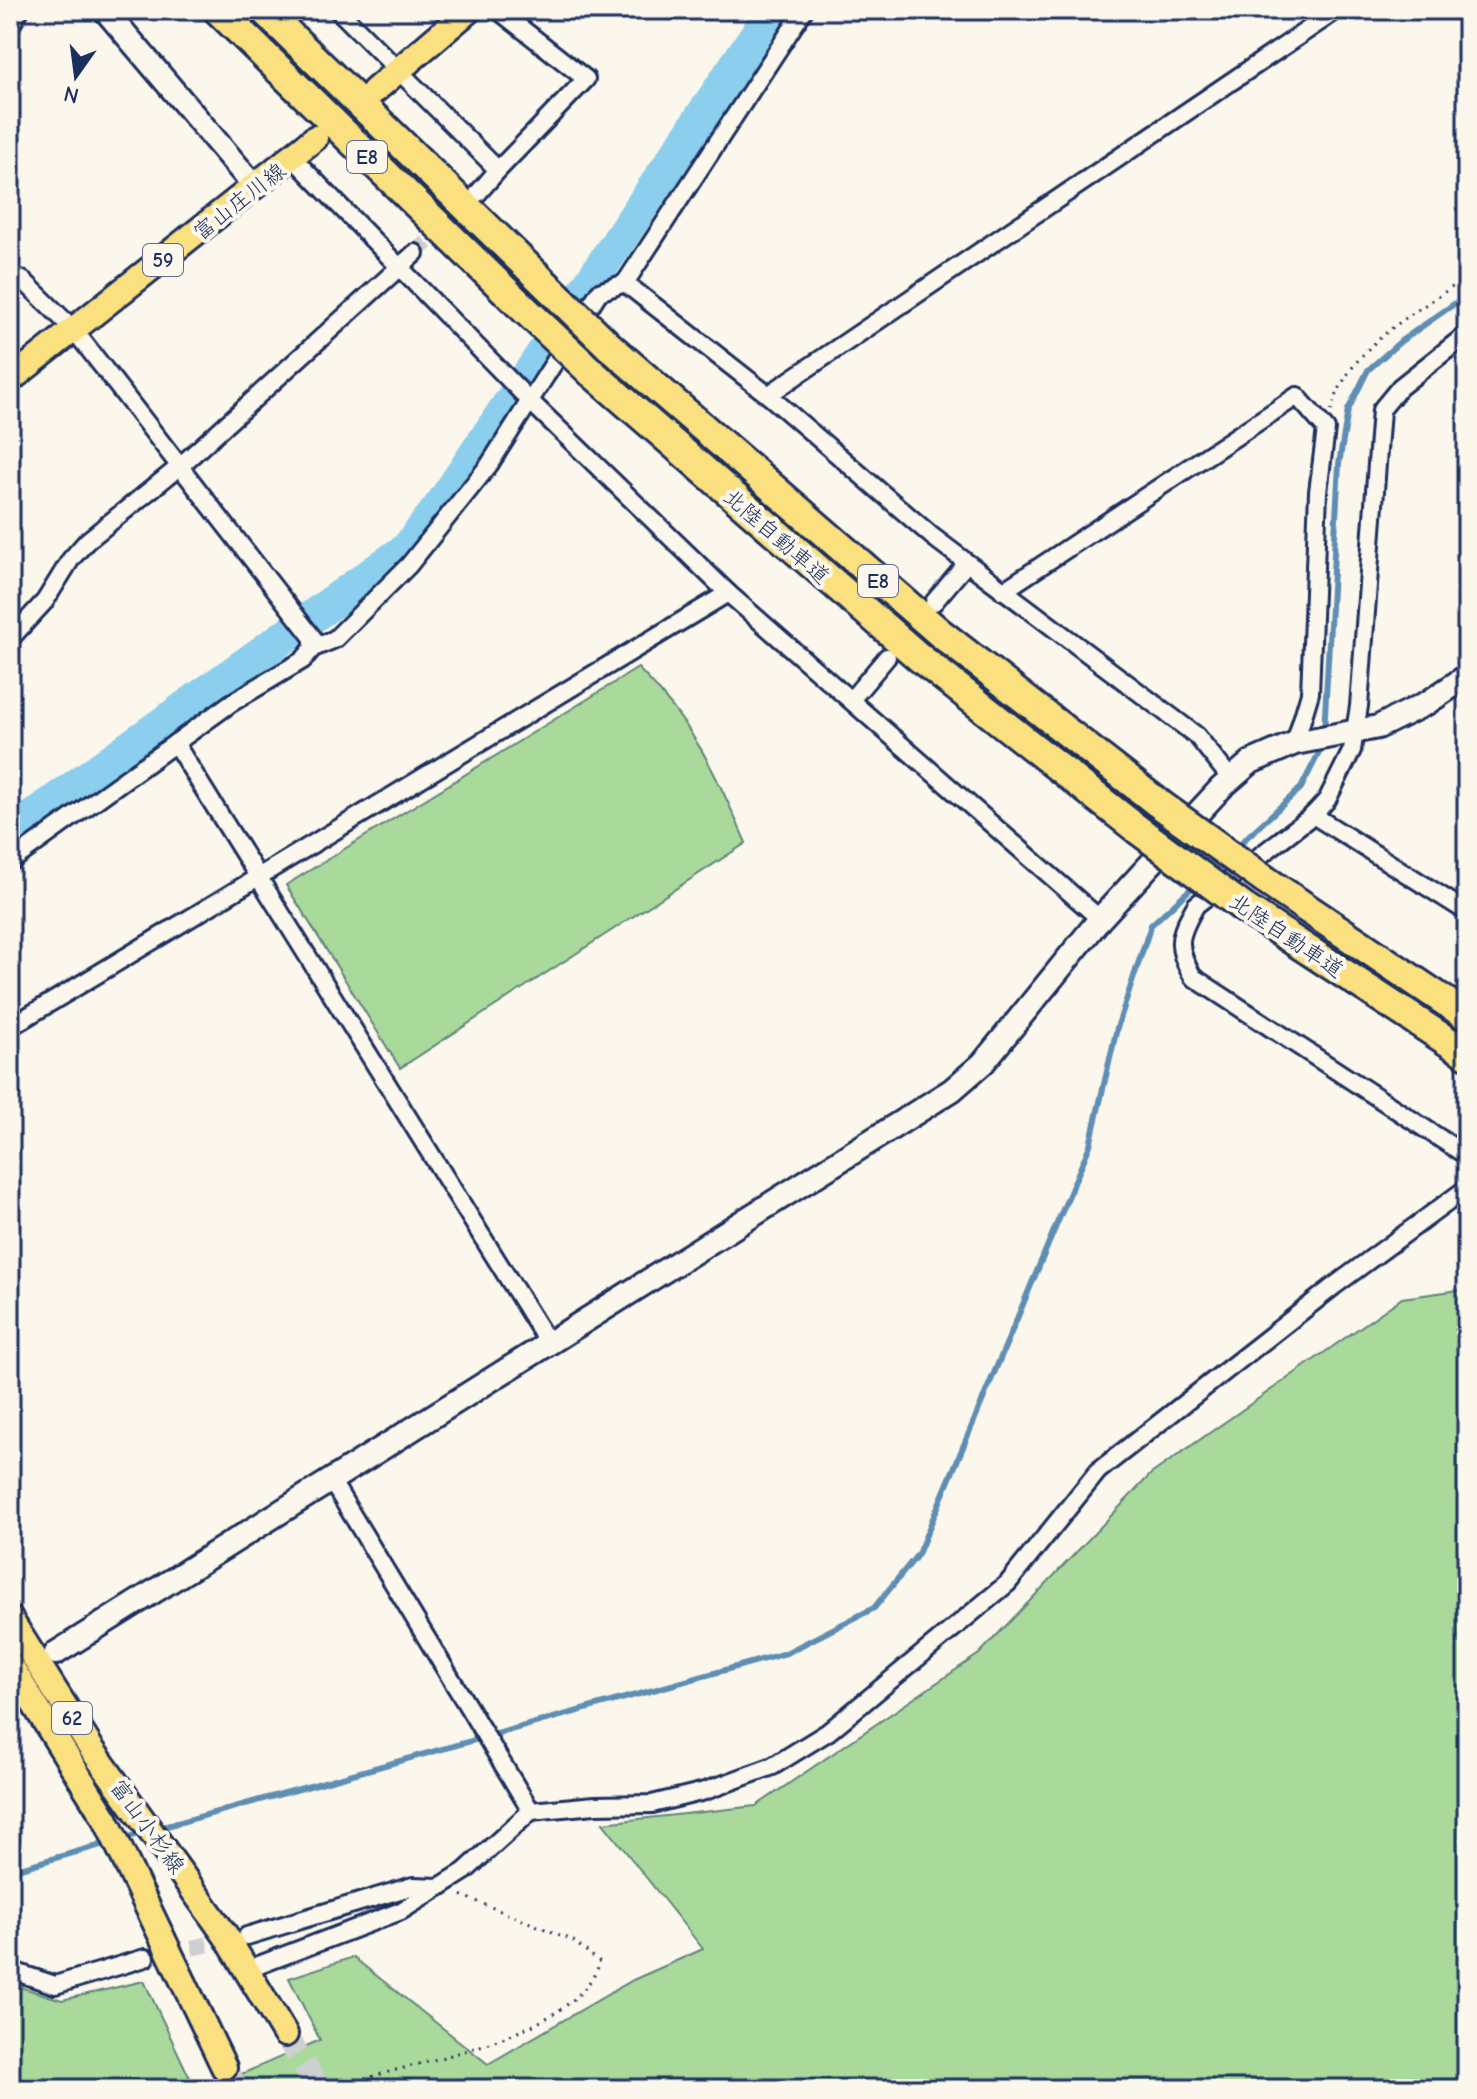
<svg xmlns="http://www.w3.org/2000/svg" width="1477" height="2099" viewBox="0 0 1477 2099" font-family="'Comic Neue','Klee One',sans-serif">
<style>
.green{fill:#a9da9b;stroke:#62847c;stroke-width:2}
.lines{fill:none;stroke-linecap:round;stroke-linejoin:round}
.stream{stroke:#5f8eb4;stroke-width:6}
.river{stroke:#8cceed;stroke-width:34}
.street-tunnel{stroke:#cecfd0;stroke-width:16;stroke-dasharray:16 8;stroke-linecap:butt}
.primary-tunnel{stroke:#cecfd0;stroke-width:24;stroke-dasharray:24 12;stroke-linecap:butt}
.street-casing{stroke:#1b2f5e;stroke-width:22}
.secondary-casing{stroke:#1b2f5e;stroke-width:28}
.primary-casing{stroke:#1b2f5e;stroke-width:30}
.highway-casing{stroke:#1b2f5e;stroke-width:34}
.path{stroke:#1b2f5e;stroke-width:3;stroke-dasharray:2 6;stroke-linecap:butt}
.street{stroke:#fbf7ec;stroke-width:16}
.secondary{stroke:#fbf7ec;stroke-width:22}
.primary{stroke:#fbe080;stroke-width:24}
.highway{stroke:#fbe080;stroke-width:28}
.highway-bridge-casing{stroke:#1b2f5e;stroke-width:34;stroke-linecap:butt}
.highway-bridge{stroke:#fbe080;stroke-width:28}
.labels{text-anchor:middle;stroke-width:8;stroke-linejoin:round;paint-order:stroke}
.shield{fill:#fbf7ec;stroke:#5e6b89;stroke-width:2}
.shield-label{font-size:20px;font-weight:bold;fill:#1b2f5e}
.street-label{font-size:22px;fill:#1b2f5e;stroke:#fbf7ec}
</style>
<rect width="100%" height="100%" fill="#fbf7ec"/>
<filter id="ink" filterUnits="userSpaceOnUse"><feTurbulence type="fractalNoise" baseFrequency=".0125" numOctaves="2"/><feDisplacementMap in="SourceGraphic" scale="16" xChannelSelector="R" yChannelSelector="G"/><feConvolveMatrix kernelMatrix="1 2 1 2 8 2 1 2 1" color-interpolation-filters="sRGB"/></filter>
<g filter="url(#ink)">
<g class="green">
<path d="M 638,668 C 694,725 715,771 746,843 L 400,1068 L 286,885 Z"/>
<polygon points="1467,1289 1467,2089 207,2089 320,2040 289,1978 353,1957 488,2064 633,1980 703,1949 603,1823 756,1806 979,1654 1151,1474 1402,1298"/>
<polygon points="144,1981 195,2089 10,2089 10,1984 62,2000"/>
</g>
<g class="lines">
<g class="stream">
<polyline points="1324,732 1339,464 1348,410 1368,370 1401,341 1467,295"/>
<polyline points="1234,849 1301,788 1324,743"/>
<polyline points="156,1829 786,1653 874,1608 918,1554 1090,1145 1117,1028 1151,925 1197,883"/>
<polyline points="122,1839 145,1832"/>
<polyline points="10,1871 111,1842"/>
</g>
<polyline class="river" points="10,833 408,548 442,504 773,10"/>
<g class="street-tunnel">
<polyline points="415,253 468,202"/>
<polyline points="145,1958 238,1938"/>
</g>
<g class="primary-tunnel">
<polyline points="285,2034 319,2089"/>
<polyline points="224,2067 237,2089"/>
</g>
<defs>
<g id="street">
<polyline points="338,10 498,170 586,79 498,10"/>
<polyline points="10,27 20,10"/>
<polyline points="293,158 531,402 728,593 1100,919"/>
<polyline points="478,193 498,170"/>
<polyline points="10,274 24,281 74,330 313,638 313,648 303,660 231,703 10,862"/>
<polyline points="625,283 768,395 933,537 1197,736 1231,779"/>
<path d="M 1467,334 L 1400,387 L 1381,410 L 1359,706 L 1352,750 L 1327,800 L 1313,815 L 1196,905 C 1178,936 1175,946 1193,977 L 1467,1156"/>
<polyline points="768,395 1337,10"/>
<polyline points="1003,591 1297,396 1326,429 1318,492 1310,693 1295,743"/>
<polyline points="934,602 967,563"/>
<polyline points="10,639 45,601 71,559 87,541 179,467 415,253"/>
<polyline points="313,648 335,639 409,565 489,465 599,292 625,283 804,10"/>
<polyline points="851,700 887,657"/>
<polyline points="175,743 549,1344"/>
<polyline points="1313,815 1467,912"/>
<polyline points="10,1027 728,593"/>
<polyline points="331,1480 531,1811"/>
<polyline points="247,1936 413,1886 440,1887"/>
<polyline points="10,1970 55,1985 145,1958"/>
<polyline points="246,1970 401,1911 465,1871 531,1811 595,1805 652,1804 705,1791 773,1766 828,1732 1008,1583 1098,1471 1334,1286 1467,1188"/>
</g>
<g id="secondary">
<polyline points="105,10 255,187"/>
<polyline points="56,1653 952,1090 983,1063 1100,919 1147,868 1221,788 1251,762 1295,743 1378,727 1427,703 1467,676"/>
</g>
<g id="primary">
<polyline points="374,91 469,10"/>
<polyline points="10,380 315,138"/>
<polyline points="10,1619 91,1748 226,1936 285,2034"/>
<polyline points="10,1665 106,1820 224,2067"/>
</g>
<g id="highway">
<polyline points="218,10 518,303"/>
<polyline points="264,10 534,273"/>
<polyline points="609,346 940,633 1158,803"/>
<polyline points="591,372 920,658 1137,829"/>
<polyline points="1265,880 1467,1016"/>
<polyline points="1244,908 1467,1054"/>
</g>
</defs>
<use href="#street" class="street-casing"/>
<use href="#secondary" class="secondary-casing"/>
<use href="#primary" class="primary-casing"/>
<use href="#highway" class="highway-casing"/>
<g class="path">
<path d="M 1331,411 C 1350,344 1413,315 1467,277"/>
<path d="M 334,2089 C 404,2061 573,2042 600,1962 L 572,1940 L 461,1895"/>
</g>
<use href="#street" class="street"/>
<use href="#secondary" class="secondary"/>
<use href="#primary" class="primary"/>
<use href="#highway" class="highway"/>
<defs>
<g id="highway-bridge">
<polyline points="534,273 609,346"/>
<polyline points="518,303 591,372"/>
<polyline points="1158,803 1265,880"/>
<polyline points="1137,829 1244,908"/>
</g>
</defs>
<use href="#highway-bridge" class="highway-bridge-casing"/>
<use href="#highway-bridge" class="highway-bridge"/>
</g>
</g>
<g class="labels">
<g class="shield">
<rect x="347" y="141" width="40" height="32" rx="6"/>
<rect x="143" y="244" width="40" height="32" rx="6"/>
<rect x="858" y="565" width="40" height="32" rx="6"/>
<rect x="52" y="1702" width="40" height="32" rx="6"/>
</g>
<g class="shield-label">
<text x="367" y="164">E8</text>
<text x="163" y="267">59</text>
<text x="878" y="588">E8</text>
<text x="72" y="1725">62</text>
</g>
<g class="street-label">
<text transform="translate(239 201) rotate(-38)" y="8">富山庄川線</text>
<text transform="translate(777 536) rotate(41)" y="8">北陸自動車道</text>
<text transform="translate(1287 935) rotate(34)" y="8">北陸自動車道</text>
<text transform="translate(148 1826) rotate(54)" y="8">富山小杉線</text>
</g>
</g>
<rect width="1477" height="2099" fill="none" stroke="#fbf7ec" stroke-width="40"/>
<rect x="20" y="20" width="1437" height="2059" fill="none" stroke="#1b2f5e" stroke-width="3" filter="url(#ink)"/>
<g transform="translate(76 76) rotate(194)" stroke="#fbf7ec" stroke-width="6" paint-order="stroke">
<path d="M0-6L14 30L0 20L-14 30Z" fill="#1b2f5e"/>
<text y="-12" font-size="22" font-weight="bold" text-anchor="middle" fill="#1b2f5e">N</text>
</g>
</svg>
